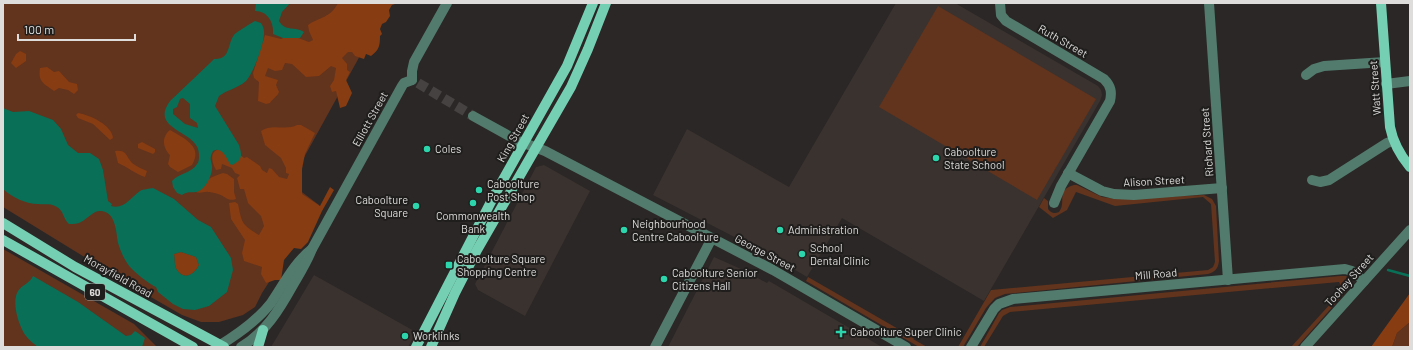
<svg xmlns="http://www.w3.org/2000/svg" width="1413" height="350" viewBox="0 0 1413 350" font-family="Barlow,sans-serif">
<style>
.built{fill:#3a322e}
.green{fill:#62331d}
.forest{fill:#873c12}
.water{fill:#096f57;fill-rule:evenodd}
.lines{fill:none;stroke-linecap:round;stroke-linejoin:round}
.stream{stroke:#096f57;stroke-width:2.5}
.minor-tunnel{stroke:#454241;stroke-width:10;stroke-dasharray:10 5;stroke-linecap:butt}
.minor{stroke:#527b6d;stroke-width:10}
.major{stroke:#75d0b3;stroke-width:10}
.poi-dot{fill:#2cd5ab;stroke:#201e1d;stroke-width:1.5}
.labels{text-anchor:middle;stroke-width:4;stroke-linejoin:round;paint-order:stroke}
.shield{fill:#201e1d;stroke:#a5a4a3;stroke-width:1}
.shield-label{font-size:10px;font-weight:bold;fill:#dedddc}
.street-label{font-size:11px;fill:#dedddc;stroke:#201e1d}
.poi-label{font-size:11px;fill:#dedddc;stroke:#201e1d;text-anchor:start}
</style>
<rect width="100%" height="100%" fill="#2a2726"/>
<g class="built">
<polygon points="896,3 955,3 1098,86 1101,90 1102,95 1100,101 984,301 842,218 807,277 777,259 653,195 687,129 789,187"/>
<polygon points="544,165 590,191 525,316 478,290 475,284 536,167"/>
<polygon points="714,257 741,269 767,283 769,281 882,347 668,347"/>
<polygon points="314,275 416,332 408,347 271,347"/>
</g>
<g class="green">
<polygon points="3,3 389,3 290,183 319,205 262,293 255,307 243,315 219,322 201,322 182,315 130,285 3,207"/>
<polygon points="938,6 1096,99 1037,200 879,107"/>
<path d="M 1074,185 L 1077,185 L 1102,197 L 1116,199 L 1204,195 L 1212,199 L 1216,206 L 1219,261 C 1218,269 1215,272 1208,274 L 1005,294 L 995,298 L 986,308 L 963,347 L 958,347 L 991,290 L 1208,270 L 1213,267 L 1215,262 L 1211,204 L 1203,197 L 1115,206 L 1076,192 L 1067,210 L 1053,218 L 1039,207 L 1044,198 L 1048,201 L 1048,209 C 1051,213 1054,214 1059,212 C 1067,202 1055,190 1074,185 Z"/>
<polygon points="3,249 134,324 157,347 3,347"/>
<polygon points="1340,276 1346,276 1351,280 1350,287 1297,347 1291,347 1343,290 1339,282 1010,312 1003,316 984,347 980,347 999,313 1002,310 1010,307"/>
<polygon points="808,277 914,338 913,339 927,347 919,347 806,281"/>
<polygon points="1410,322 1410,347 1392,347 1397,333"/>
</g>
<g class="forest">
<path d="M 338,3 L 398,3 L 392,5 L 389,10 L 390,16 L 386,22 L 382,24 L 380,29 L 382,34 L 380,36 C 380,46 379,50 371,56 L 366,54 L 364,59 L 355,56 L 352,52 L 348,52 L 342,58 L 347,64 L 347,70 L 350,72 L 346,80 L 352,93 L 346,106 L 340,108 L 336,91 L 332,92 L 330,86 L 334,80 L 336,68 L 331,66 L 319,76 L 306,77 L 292,64 L 285,63 L 282,70 L 275,71 L 268,68 L 265,76 L 278,80 L 276,85 L 279,92 C 277,97 273,98 270,103 L 266,104 L 258,101 L 259,82 L 254,78 L 253,73 L 265,35 L 281,39 L 290,35 L 309,42 L 313,40 L 309,31 L 308,25 C 320,17 330,18 338,3 Z"/>
<polygon points="20,51 26,54 26,61 16,68 11,63 16,54"/>
<path d="M 47,67 L 54,72 L 59,71 L 69,82 L 77,84 L 78,90 L 74,94 L 68,90 L 59,88 L 54,91 C 43,83 38,82 40,68 Z"/>
<path d="M 78,113 C 90,115 112,125 113,138 L 110,140 L 93,124 L 78,118 L 76,115 Z"/>
<path d="M 297,125 L 301,125 L 315,133 L 305,154 L 302,169 L 302,194 L 320,206 L 330,187 L 334,190 L 322,211 L 308,242 L 301,249 L 294,248 L 284,260 L 281,280 L 275,280 L 266,283 L 261,274 L 262,267 L 244,261 L 242,253 L 245,240 L 231,219 L 229,203 L 235,202 L 238,204 C 242,223 241,224 259,235 L 264,226 L 261,216 L 248,203 L 244,189 L 240,189 L 237,178 L 240,175 L 235,173 L 232,168 L 222,164 L 221,169 L 216,170 C 202,144 229,144 244,158 L 247,157 L 260,166 L 262,170 L 267,173 L 269,168 L 272,169 L 279,177 L 287,179 L 289,174 L 286,173 L 286,168 L 281,158 L 265,145 L 261,131 C 271,123 286,131 297,125 Z"/>
<path d="M 170,130 C 183,138 204,146 192,165 L 178,172 L 170,167 L 168,164 L 170,155 C 163,148 161,137 170,130 Z"/>
<polygon points="142,142 155,149 155,152 153,154 138,148 138,144"/>
<path d="M 115,151 C 127,150 125,155 132,163 C 136,166 142,169 147,171 L 145,177 C 135,174 128,167 118,163 Z"/>
<path d="M 223,173 L 227,174 L 234,179 L 234,192 L 236,199 C 228,202 225,196 218,194 C 215,193 211,192 209,192 C 204,191 201,194 196,192 L 196,188 C 203,181 213,176 223,173 Z"/>
<path d="M 181,252 L 196,257 L 199,265 C 195,274 184,281 177,270 C 174,266 175,259 174,254 Z"/>
<polygon points="1410,293 1410,322 1397,333 1392,347 1371,347"/>
</g>
<g class="water">
<path d="M 256,3 L 290,3 L 282,12 L 279,21 C 285,32 295,26 304,32 L 300,38 L 283,38 L 273,34 C 274,23 268,11 255,11 Z"/>
<path d="M 255,21 L 261,23 C 263,26 264,29 264,32 C 265,42 253,74 246,81 C 238,88 227,90 219,96 L 215,106 L 239,145 C 242,155 243,160 232,165 L 230,164 C 226,157 222,146 213,151 C 209,159 211,159 212,166 C 213,174 206,188 199,191 C 193,194 189,190 182,195 L 177,193 L 173,187 L 172,181 C 179,173 192,173 197,164 C 199,162 199,158 199,155 C 200,130 148,131 170,101 L 210,63 L 214,59 C 231,60 227,44 234,35 C 235,33 253,22 255,21 ZM 183,98 L 190,104 L 190,118 L 197,123 L 198,128 L 185,124 L 173,114 L 173,109 L 177,107 L 180,99 Z"/>
<path d="M 3,108 L 13,112 L 29,111 L 53,120 L 61,129 L 68,145 L 78,153 L 90,153 L 99,159 L 103,170 L 108,201 L 112,204 L 111,206 C 124,210 131,197 140,191 C 143,189 149,189 153,188 L 174,199 L 198,220 L 211,227 L 231,258 L 233,270 L 227,292 L 209,306 L 195,310 L 183,309 L 173,304 L 158,292 L 156,287 C 148,283 132,271 127,263 C 123,257 120,250 118,243 C 116,232 116,211 100,211 C 93,211 87,219 81,222 C 78,224 73,224 69,224 C 63,219 64,211 57,207 C 51,203 44,205 38,204 C 25,204 12,197 3,189 ZM 181,252 L 196,257 L 199,265 C 195,274 184,281 177,270 C 174,266 175,259 174,254 Z"/>
<path d="M 33,276 L 78,302 L 126,336 L 131,335 L 135,331 L 145,338 L 142,347 L 38,347 C 34,344 29,340 26,336 C 19,327 11,302 18,291 C 22,285 30,283 33,276 Z"/>
</g>
<g class="lines">
<polyline class="stream" points="1388,270 1410,276"/>
<polyline class="minor-tunnel" points="418,83 473,116"/>
<g class="minor">
<path d="M 1000,3 L 1001,15 L 1006,21 L 1104,79 C 1111,86 1112,92 1110,101 L 1061,186 L 1054,203"/>
<polyline points="1209,3 1228,280"/>
<polyline points="1306,75 1314,69 1324,66 1385,62"/>
<polyline points="412,80 412,71 414,62 447,3"/>
<polyline points="1386,84 1410,81"/>
<polyline points="473,116 509,136"/>
<polyline points="516,140 545,151 773,270 906,347"/>
<polyline points="1068,173 1102,191 1114,194 1134,195 1222,188"/>
<polyline points="1312,180 1320,182 1329,180 1387,143 1393,141"/>
<path d="M 217,347 C 237,335 257,321 271,303 C 284,284 294,263 312,249"/>
<path d="M 241,347 C 266,332 279,310 293,285 C 300,273 307,262 312,249 L 402,86 L 404,83 L 412,80"/>
<polyline points="655,347 712,238"/>
<polyline points="971,347 994,309 999,304 1013,299 1345,269 1352,271 1364,281"/>
<polyline points="1305,347 1410,230"/>
</g>
<g class="major">
<path d="M 1381,3 L 1390,127 C 1393,142 1400,155 1410,167"/>
<polyline points="3,223 75,267 224,347"/>
<polyline points="3,240 193,347"/>
<polyline points="258,347 263,330"/>
<polyline points="416,347 495,194 567,66 593,3"/>
<polyline points="431,347 455,293 477,250 571,87 588,49 606,3"/>
</g>
</g>
<g class="poi-dot">
<circle cx="427" cy="149" r="4"/>
<circle cx="936" cy="158" r="4"/>
<circle cx="479" cy="190" r="4"/>
<circle cx="473" cy="203" r="4"/>
<circle cx="416" cy="206" r="4"/>
<circle cx="624" cy="230" r="4"/>
<circle cx="780" cy="230" r="4"/>
<circle cx="802" cy="254" r="4"/>
<rect x="445" y="261" width="8" height="8" rx="2"/>
<circle cx="664" cy="279" r="4"/>
<path d="M839 326h4v4h4v4h-4v4h-4v-4h-4v-4h4z"/>
<circle cx="405" cy="336" r="4"/>
</g>
<g class="labels">
<rect class="shield" x="85" y="284" width="20" height="16" rx="3"/>
<g class="shield-label">
<text x="95" y="296">60</text>
</g>
<g class="street-label">
<text transform="translate(1063 41) rotate(30)" y="4">Ruth Street</text>
<text transform="translate(1375 88) rotate(-94)" y="4">Watt Street</text>
<text transform="translate(370 119) rotate(-61)" y="4">Elliott Street</text>
<text transform="translate(513 138) rotate(-61)" y="4">King Street</text>
<text transform="translate(1207 142) rotate(-94)" y="4">Richard Street</text>
<text transform="translate(1154 181) rotate(-3)" y="4">Alison Street</text>
<text transform="translate(765 253) rotate(28)" y="4">George Street</text>
<text transform="translate(1156 274) rotate(-5)" y="4">Mill Road</text>
<text transform="translate(118 276) rotate(29)" y="4">Morayfield Road</text>
<text transform="translate(1349 280) rotate(-48)" y="4">Toohey Street</text>
</g>
<g class="poi-label">
<text x="435" y="153">Coles</text>
<text x="944" y="156">Caboolture<tspan x="944" dy="13">State School</tspan></text>
<text x="487" y="188">Caboolture<tspan x="487" dy="13">Post Shop</tspan></text>
<text x="408" y="204" text-anchor="end">Caboolture<tspan x="408" dy="13">Square</tspan></text>
<text x="473" y="220" text-anchor="middle">Commonwealth<tspan x="473" dy="13">Bank</tspan></text>
<text x="632" y="228">Neighbourhood<tspan x="632" dy="13">Centre Caboolture</tspan></text>
<text x="788" y="234">Administration</text>
<text x="810" y="252">School<tspan x="810" dy="13">Dental Clinic</tspan></text>
<text x="457" y="263">Caboolture Square<tspan x="457" dy="13">Shopping Centre</tspan></text>
<text x="672" y="277">Caboolture Senior<tspan x="672" dy="13">Citizens Hall</tspan></text>
<text x="850" y="336">Caboolture Super Clinic</text>
<text x="413" y="340">Worklinks</text>
</g>
</g>
<rect width="1413" height="350" fill="none" stroke="#dedddc" stroke-width="8"/>
<path d="M18 34v6h117v-6" fill="none" stroke="#dedddc" stroke-width="2"/>
<text x="24" y="34" font-size="12" fill="#dedddc" stroke="#201e1d" stroke-width="3" paint-order="stroke">100 m</text>
</svg>
